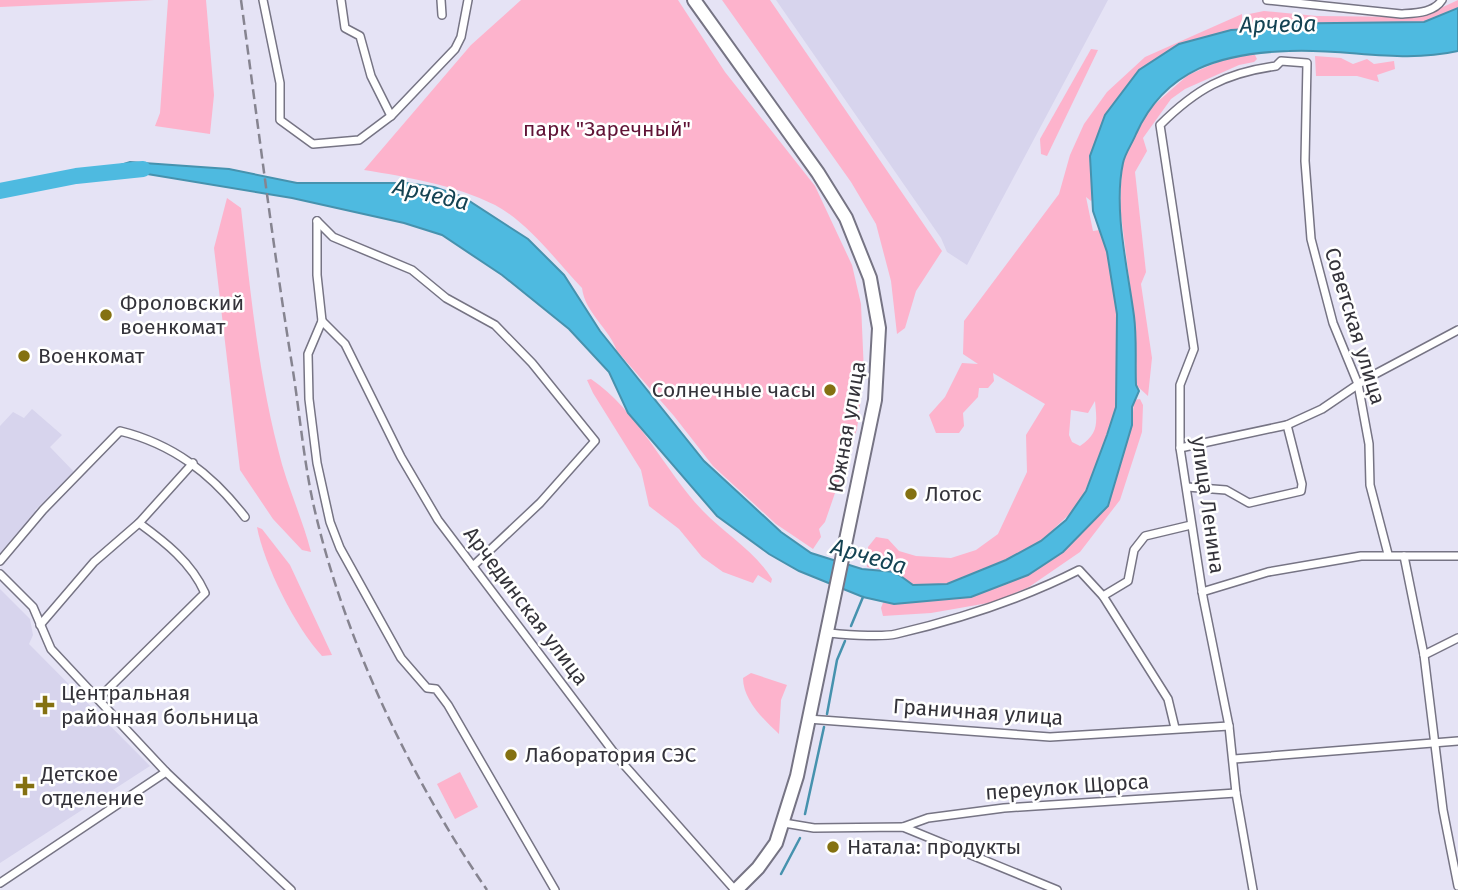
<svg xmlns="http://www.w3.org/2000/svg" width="1458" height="890" viewBox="0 0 1458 890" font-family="'Fira Sans',sans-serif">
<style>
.built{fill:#d7d4ed}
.green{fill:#fdb3cc;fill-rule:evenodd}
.water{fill:#4ebae0;stroke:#4692ae;stroke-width:2}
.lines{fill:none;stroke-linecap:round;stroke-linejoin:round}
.stream{stroke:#4692ae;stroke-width:2.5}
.river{stroke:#4ebae0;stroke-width:16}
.minor-casing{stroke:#767484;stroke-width:10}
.primary-casing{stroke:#767484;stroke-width:16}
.minor{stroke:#fff;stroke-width:7}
.primary{stroke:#fff;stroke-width:12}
.rail{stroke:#868490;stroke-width:2.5;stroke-dasharray:10 5;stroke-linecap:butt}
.poi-dot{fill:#847111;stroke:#fff;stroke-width:2.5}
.labels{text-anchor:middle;stroke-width:5;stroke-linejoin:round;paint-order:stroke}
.park-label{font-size:21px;fill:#601336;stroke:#fff}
.poi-label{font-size:21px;fill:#34333a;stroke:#fff;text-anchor:start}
.street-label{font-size:21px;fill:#34333a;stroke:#fff}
.water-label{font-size:23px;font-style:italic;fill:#144353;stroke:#fff}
</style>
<rect width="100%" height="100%" fill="#e5e3f5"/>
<g class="built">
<polygon points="776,0 1108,0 967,265 947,252 941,238"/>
<polygon points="32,409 62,435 50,447 75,473 35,510 41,515 0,557 0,426 13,412 24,418"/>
<polygon points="0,589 30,619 33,635 29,644 150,766 0,863"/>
</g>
<g class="green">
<polygon points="0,0 154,0 0,7"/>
<polygon points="168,0 206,0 214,95 210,134 155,126 160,113"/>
<path d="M 521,0 L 678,0 L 725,72 L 815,186 L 852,265 L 861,304 L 864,373 L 857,429 L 825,522 L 819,529 L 821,537 L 813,549 L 776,524 L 713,466 L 674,416 L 617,351 C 609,328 585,313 582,288 C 556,261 529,223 495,205 C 455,185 407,177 364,170 L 471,45 Z"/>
<polygon points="722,0 770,0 942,251 916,291 905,328 897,334 891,281 876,224 851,182"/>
<polygon points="1458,0 1458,8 1424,22 1258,24 1248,29 1244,22 1249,14 1264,11 1317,16 1407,17 1426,15"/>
<path d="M 1242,14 L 1242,29 L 1179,44 L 1091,201 L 1086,197 L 1093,231 L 1100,230 L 1107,252 L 1117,314 L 1116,407 L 1096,466 L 1078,506 L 1041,541 L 1006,560 L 947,584 L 913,585 L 895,572 L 867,567 L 868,547 L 876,537 L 888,539 L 899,551 L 916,556 L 951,558 L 976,550 L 998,534 L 1027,472 L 1026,435 L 1045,404 L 993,373 L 994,381 L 988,388 L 979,388 L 978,397 L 963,413 L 964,426 L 959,433 L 936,433 L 929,415 L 945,397 L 962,363 L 978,364 L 963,354 L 964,321 L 1059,194 L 1070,155 L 1084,124 L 1107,92 L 1145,57 ZM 1095,401 C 1097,423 1099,433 1080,446 L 1072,442 L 1069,435 L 1071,410 L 1088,413 Z"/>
<polygon points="1091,49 1098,50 1047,156 1041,154 1040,139"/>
<polygon points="1254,53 1257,59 1254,62 1239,65 1185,89 1171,99 1143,138 1147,151 1135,172 1146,272 1141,284 1152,358 1148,396 1136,385 1136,333 1120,207 1122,165 1127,151 1146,112 1188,75 1236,54"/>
<polygon points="1315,56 1341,58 1353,64 1367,59 1374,64 1394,61 1395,69 1377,75 1379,82 1357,76 1316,76"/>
<path d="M 227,198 L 241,208 C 250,288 258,371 278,449 C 286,484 302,517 311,552 L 302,550 L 273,519 L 240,470 L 214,248 Z"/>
<path d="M 591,379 C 638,411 664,470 703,511 C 727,536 753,549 772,579 L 771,583 L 758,575 L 753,583 L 723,572 L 702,557 L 679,529 L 649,506 L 641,470 L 593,393 L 587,380 Z"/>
<polygon points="1140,399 1143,405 1142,432 1120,500 1080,552 1029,587 994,602 931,613 883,616 881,608 884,600 895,604 971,597 1028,575 1093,522 1108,506 1132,425 1134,400"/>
<path d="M 257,527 L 262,529 L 290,565 L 332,655 L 322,656 C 296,628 264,565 257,527 Z"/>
<path d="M 751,673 L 787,685 L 781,700 L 779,734 C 764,720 743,700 743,678 Z"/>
<polygon points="460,772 478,807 455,819 437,784"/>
</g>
<path class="water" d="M 1458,8 L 1458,51 C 1401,64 1346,48 1289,51 C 1222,53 1165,69 1136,134 C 1132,144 1125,153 1123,163 C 1113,209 1128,270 1134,316 C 1137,339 1135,362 1136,385 L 1139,391 L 1132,407 L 1132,425 L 1108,506 L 1063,552 L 1028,575 L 971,597 L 894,604 L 863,597 L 799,571 L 769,554 L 717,516 L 628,413 L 609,372 L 569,329 L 502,275 L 442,235 L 404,223 L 292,198 L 111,168 L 130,162 L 229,169 L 297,183 L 407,183 L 434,187 L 463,197 L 528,239 L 564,275 L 600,331 L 704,461 L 781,532 L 811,553 L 862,569 L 895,572 L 913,585 L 947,584 L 1006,560 L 1041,541 L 1066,520 L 1086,491 L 1107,435 L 1116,407 L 1117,314 L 1107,252 L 1093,211 L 1090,156 L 1105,115 L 1139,70 L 1179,44 L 1231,30 L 1248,29 L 1258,24 L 1424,22 Z"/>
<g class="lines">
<g class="stream">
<polyline points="851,626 863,597"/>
<polyline points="827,714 837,660 845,641"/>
<polyline points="805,814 824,727"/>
<polyline points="781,874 800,838"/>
</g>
<polyline class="river" points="0,191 76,176 143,169"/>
<defs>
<g id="minor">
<polyline points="263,0 280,83 280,120 313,144 359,140 391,116 455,49 461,37 468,0"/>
<polyline points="341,0 345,28 360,36 371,76 391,116"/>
<polyline points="441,0 442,15"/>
<path d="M 1267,0 L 1401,14 C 1415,13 1434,13 1442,0"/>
<polyline points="317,221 317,275 322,321 308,354 309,399 317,463 330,522 340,548 401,658 427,688 436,689 448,705 555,890"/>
<polyline points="317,221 333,237 412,270 446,298 495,325 532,363 595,441 540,503 473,566"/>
<polyline points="322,321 345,344 401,457 438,520 618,758 735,890"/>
<polyline points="1180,448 1287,425 1322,409 1366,379 1458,330"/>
<polyline points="1187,487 1226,490 1249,503 1301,491 1302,484 1287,425"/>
<polyline points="1404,556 1424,655 1443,810 1458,886"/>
<path d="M 0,561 L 43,510 L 120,431 C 173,444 212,474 245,517"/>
<polyline points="0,574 33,607 51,649 166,772 291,890"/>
<polyline points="1202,592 1268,572 1361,556 1458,556"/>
<polyline points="1103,596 1128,581 1134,550 1145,536 1191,525"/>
<polyline points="40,625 94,562 139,523 193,463"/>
<path d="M 826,633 C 844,634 879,638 896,634 C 960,619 1020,600 1079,570 L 1103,596 L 1168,699 L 1175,728"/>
<polyline points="1424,655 1458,638"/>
<path d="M 98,699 L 205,593 C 191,562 165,542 139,523"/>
<polyline points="808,719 1050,737 1229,726"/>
<polyline points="1234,759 1458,741"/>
<polyline points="784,823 814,828 903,827 1057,890"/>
<polyline points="903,827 928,818 1004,808 1236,793"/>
<polyline points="0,883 166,772"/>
<path d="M 1253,890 L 1236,793 L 1229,726 L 1203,597 L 1180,448 L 1180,385 L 1194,349 L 1160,125 C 1196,89 1225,73 1276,66 L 1281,61 L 1307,63 L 1305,161 L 1311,239 L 1333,323 L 1358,384 L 1369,444 L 1370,485 L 1388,554"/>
</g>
<polyline id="primary" points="694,0 818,173 846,218 870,278 879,328 875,400 797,776 776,843 758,868 736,890"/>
</defs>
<use href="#minor" class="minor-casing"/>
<use href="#primary" class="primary-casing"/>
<use href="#minor" class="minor"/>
<use href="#primary" class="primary"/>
<path class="rail" d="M 241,0 C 258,124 273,248 293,371 C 300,416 304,463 314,507 C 344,639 411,779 487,890"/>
</g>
<g class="poi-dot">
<circle cx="106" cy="315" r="7"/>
<circle cx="24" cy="356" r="7"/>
<circle cx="830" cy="390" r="7"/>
<circle cx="911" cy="494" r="7"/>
<path d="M41.5 694.5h7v7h7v7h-7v7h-7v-7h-7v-7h7z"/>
<circle cx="511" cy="755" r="7"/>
<path d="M21.5 775.5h7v7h7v7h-7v7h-7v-7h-7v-7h7z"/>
<circle cx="833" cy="847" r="7"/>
</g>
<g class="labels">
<g class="park-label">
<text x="607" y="136">парк "Заречный"</text>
</g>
<g class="poi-label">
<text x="120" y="310">Фроловский<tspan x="120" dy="24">военкомат</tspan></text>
<text x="38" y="363">Военкомат</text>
<text x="816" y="397" text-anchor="end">Солнечные часы</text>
<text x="925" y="501">Лотос</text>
<text x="61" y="700">Центральная<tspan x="61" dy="24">районная больница</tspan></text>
<text x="525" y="762">Лаборатория СЭС</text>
<text x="41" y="781">Детское<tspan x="41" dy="24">отделение</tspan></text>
<text x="847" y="854">Натала: продукты</text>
</g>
<g class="street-label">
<text transform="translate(1355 326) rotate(73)" y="7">Советская улица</text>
<text transform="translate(847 427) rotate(-80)" y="7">Южная улица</text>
<text transform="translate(1208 505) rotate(82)" y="7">улица Ленина</text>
<text transform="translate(526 606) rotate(53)" y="7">Арчединская улица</text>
<text transform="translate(978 712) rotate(4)" y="7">Граничная улица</text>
<text transform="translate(1067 787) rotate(-4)" y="7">переулок Щорса</text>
</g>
<g class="water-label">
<text transform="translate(1278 24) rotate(-1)" y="8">Арчеда</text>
<text transform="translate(431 194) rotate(13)" y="8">Арчеда</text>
<text transform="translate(869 556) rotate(16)" y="8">Арчеда</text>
</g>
</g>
</svg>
